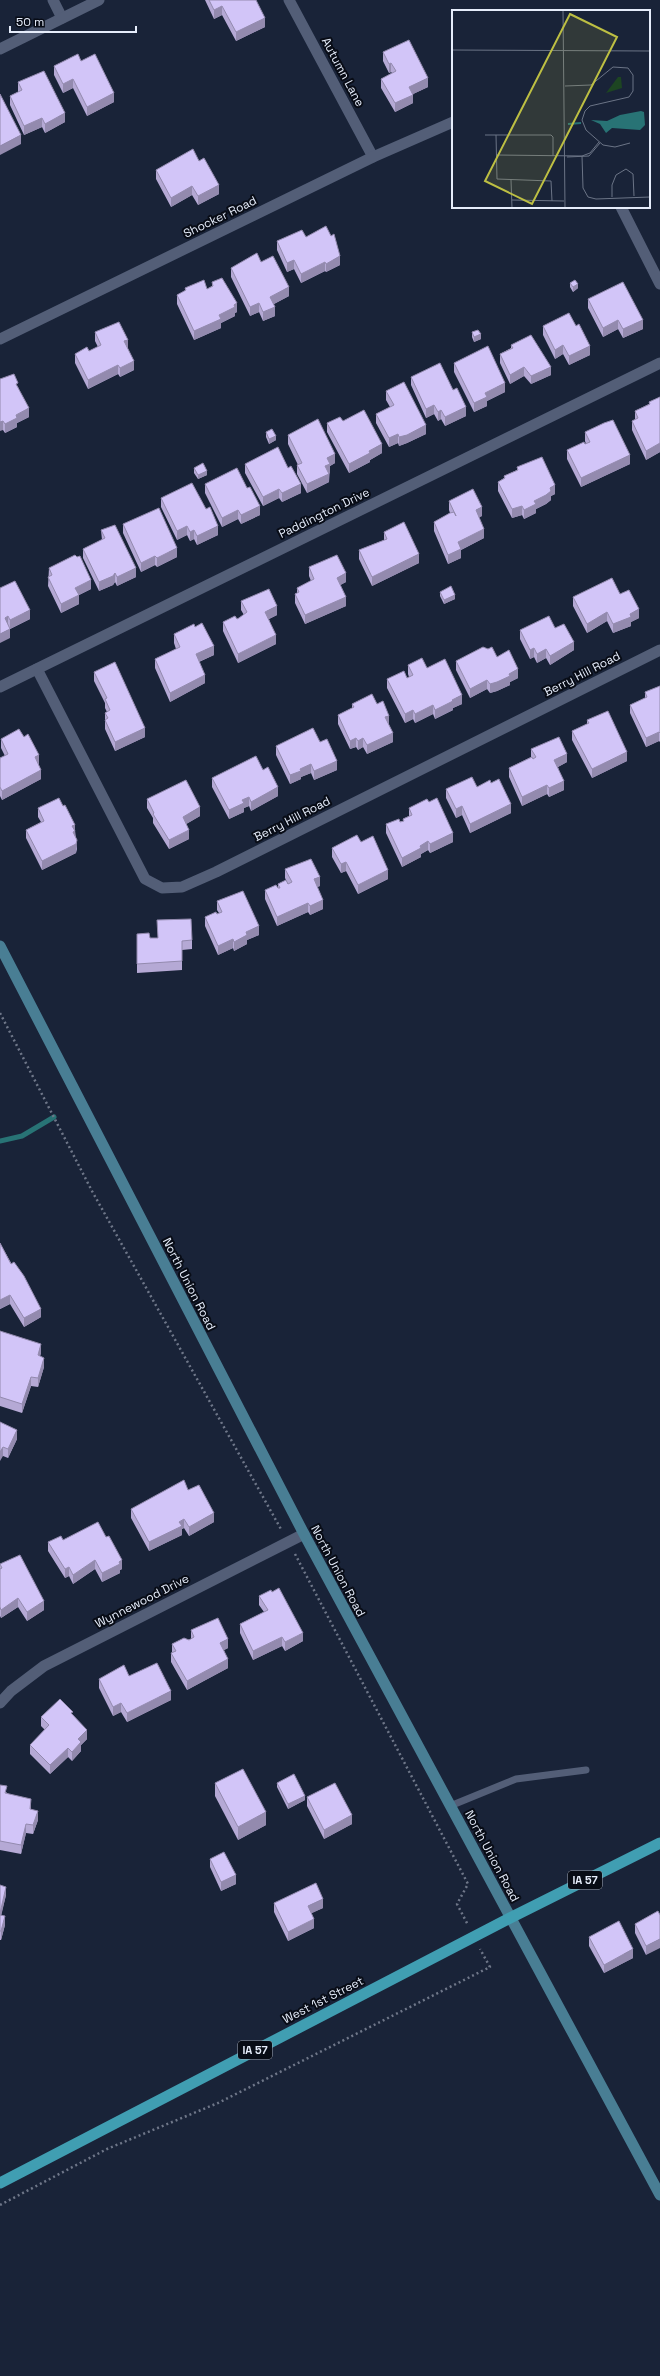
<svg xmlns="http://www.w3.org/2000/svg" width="660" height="2376" viewBox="0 0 660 2376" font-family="'Space Grotesk',sans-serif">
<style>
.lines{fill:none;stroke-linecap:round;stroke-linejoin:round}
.stream{stroke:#287375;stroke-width:5}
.path{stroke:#6f7789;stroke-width:2.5;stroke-dasharray:2 3;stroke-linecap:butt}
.service{stroke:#535e77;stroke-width:7}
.minor{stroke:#535e77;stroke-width:11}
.secondary{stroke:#497e94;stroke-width:11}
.primary{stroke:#409eb2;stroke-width:11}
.wall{fill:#b5a9d5}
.shaded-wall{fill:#938aae}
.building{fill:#d2c5f8;stroke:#938aae}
.labels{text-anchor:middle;stroke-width:4;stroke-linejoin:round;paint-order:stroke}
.shield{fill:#080c16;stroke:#a3aab6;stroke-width:1}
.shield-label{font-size:11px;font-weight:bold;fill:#e6edfb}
.street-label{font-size:12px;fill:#e6edfb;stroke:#080c16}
.inset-river{fill:none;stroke:#287375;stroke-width:2}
.inset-road{fill:none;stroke:#6b7486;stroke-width:1}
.view{fill:#bdbf43;fill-opacity:0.15;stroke:#bdbf43;stroke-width:2}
.inset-edge{fill:none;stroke:#e6edfb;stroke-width:2}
</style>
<rect width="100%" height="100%" fill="#192338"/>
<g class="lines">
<polyline class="stream" points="0,1141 22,1136 54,1117"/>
<g class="path">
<polyline points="0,1013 92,1191 282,1531"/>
<polyline points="295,1554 468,1884 457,1904 468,1925"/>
<polyline points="0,2205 107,2149 218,2103 490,1967 480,1949"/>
</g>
<polyline class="service" points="450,1806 516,1779 586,1770"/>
<g class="minor">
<polyline points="53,0 62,18"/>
<polyline points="289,0 373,157"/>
<polyline points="0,49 99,0"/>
<polyline points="621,207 660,284"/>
<polyline points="0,339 373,157 453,122"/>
<polyline points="37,669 145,879 162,888 182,887 216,872 660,650"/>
<polyline points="0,687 660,363"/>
<polyline points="0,1703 11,1691 44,1666 304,1534"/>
</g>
<polyline class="secondary" points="0,946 304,1534 660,2195"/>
<polyline class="primary" points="0,2183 510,1918 660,1843"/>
</g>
<g class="wall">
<polygon points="205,0 256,0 265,27 236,41 222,15 214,19"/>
<polygon points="383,52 428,87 413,94 413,103 395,112 381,88 381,79 392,73 391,72 389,73 383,61"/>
<polygon points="81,61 114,102 87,116 73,88 63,93 54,75 54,66"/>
<polygon points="18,82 65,122 45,133 42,127 24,135 10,105 10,96 18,92"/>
<polygon points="199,161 219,194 198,205 192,195 171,207 156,179 156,170"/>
<polygon points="306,237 340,265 326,272 325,271 301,283 294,269 287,272 277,250 277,241"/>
<polygon points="261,262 289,296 274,304 275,316 263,321 259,312 250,316 231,277 231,268"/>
<polygon points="212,282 237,312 235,313 235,316 221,323 221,328 194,340 177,304 177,295 185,291 185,288 207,289 212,286"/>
<polygon points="570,283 578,288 573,292 570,287"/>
<polygon points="588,299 643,329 623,338 618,329 603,337 588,308"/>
<polygon points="543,326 590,355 569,365 563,354 555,359 543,335"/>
<polygon points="95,332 128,349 134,370 120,377 118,374 88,389 75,363 75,354 89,351 98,347 95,341"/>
<polygon points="472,332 481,339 474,342 472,337"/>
<polygon points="511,345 551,375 531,384 524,376 510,384 500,363 500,354 511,348"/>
<polygon points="454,363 505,392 487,401 487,406 474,412 454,372"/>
<polygon points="411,377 466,416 445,426 441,419 438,421 434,414 426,418 411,385"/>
<polygon points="0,379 18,387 29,417 17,423 17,427 5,433 3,430"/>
<polygon points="386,391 426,434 407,443 399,446 398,443 389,447 376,423 376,414 390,407 386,400"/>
<polygon points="660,397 660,452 646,460 632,430 632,421 635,420 635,411 649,404 649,402"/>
<polygon points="343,421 382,453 370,460 370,462 349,473 327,432 327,423"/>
<polygon points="266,432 276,440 269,444 266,437"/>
<polygon points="585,432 630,464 581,487 567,459 567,450 586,444 585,441"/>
<polygon points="288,435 335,463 330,466 329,482 307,493 297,474 297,465 298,465 288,444"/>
<polygon points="245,464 301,493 282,502 279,498 263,506 245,473"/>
<polygon points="517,467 555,494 551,496 551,500 546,504 536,509 536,513 524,519 522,515 512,518 498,491 498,482 504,478 504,476 517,470"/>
<polygon points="194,468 207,475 198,479 194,473"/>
<polygon points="205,484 260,515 241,524 238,519 222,527 205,493"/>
<polygon points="161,498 218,535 197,545 194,539 190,541 187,535 177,540 161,507"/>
<polygon points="449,501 482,516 479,517 484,538 461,550 461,558 448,564 434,531 434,522 450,513 449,510"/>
<polygon points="123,524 177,557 157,567 155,565 141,572 123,533"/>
<polygon points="101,530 136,577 117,586 115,582 113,585 99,591 83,558 83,549 102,540"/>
<polygon points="384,532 419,563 372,586 359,559 359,550 384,540"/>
<polygon points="77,557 91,589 79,595 79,604 61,613 48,586 49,568"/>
<polygon points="309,567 346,582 340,585 346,606 305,624 295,603 295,594 297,593 297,588 311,581 309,576"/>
<polygon points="0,588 30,619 10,629 10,638"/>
<polygon points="440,592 455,599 444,604 440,596"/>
<polygon points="620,594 639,618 631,622 631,626 613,633 607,621 587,633 573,606 573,597"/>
<polygon points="241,601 277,615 269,619 276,644 238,663 223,631 223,622 237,619 244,615 241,610"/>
<polygon points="555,628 574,650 550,665 546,658 537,663 534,657 530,659 520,639 520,630"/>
<polygon points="174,634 214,655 199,662 205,683 170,702 155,668 155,659 176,649 174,643"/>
<polygon points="497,657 518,678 510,682 510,685 497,691 490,693 487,689 470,698 456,670 456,661"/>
<polygon points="408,665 427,668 462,704 453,708 453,710 435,719 433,714 415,723 413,719 405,723 387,688 387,679 407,678 409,677 408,674"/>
<polygon points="94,672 145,737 115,751 105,729 105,713 107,712 105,708 105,703 94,681"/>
<polygon points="660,686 660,742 659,741 646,747 630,713 630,705 645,698 645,692"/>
<polygon points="352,704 377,704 389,725 393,742 367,754 363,747 358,750 356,747 350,749 338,724 338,715 352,708"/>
<polygon points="587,720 627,761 592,778 572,740 572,731 587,724"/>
<polygon points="1,739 39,764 38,764 41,779 2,800 0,796 0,758 5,756 1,748"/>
<polygon points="320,742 337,770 314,780 311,773 301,777 301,779 290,784 276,755 276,746"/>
<polygon points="531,749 567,762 558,767 564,790 549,797 547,794 522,806 509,777 509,768 531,757"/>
<polygon points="263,770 278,796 251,811 249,806 244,808 244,812 229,819 212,787 212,778"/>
<polygon points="491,783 511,813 470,833 462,815 456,818 446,798 446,789 477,787"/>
<polygon points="147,799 200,816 186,824 189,839 169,849 153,823 153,818 147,808"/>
<polygon points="38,808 75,830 77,849 76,853 42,870 26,838 26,830 41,822 38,817"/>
<polygon points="409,808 453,842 430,853 428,850 421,854 421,857 402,867 386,833 386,824 403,821 403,819 409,816"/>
<polygon points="361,842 388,879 358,894 346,871 341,873 332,857 332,848"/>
<polygon points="285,869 320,886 317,887 323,909 310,915 308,912 277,926 265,899 265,890 278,888 278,884 288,884 285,878"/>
<polygon points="217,901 259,935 247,940 247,944 234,951 233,948 218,955 205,926 205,917 219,913 217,910"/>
<polygon points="137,934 150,938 192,940 192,949 182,950 182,970 137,973"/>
<polygon points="0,1243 41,1317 24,1327 10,1304 0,1309"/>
<polygon points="0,1331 41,1353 40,1356 44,1367 38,1387 31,1386 22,1413 0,1406"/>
<polygon points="0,1422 17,1439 8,1458 3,1456"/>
<polygon points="131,1509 214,1522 189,1536 184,1528 182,1529 182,1535 149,1551 131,1518"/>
<polygon points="63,1540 122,1569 120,1570 120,1573 102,1582 95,1569 73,1584 69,1576 65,1578 48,1551 48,1542"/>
<polygon points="0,1564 44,1610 27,1621 18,1607 1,1618 0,1616"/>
<polygon points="272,1592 303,1641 285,1651 282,1646 253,1660 240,1633 240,1624 264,1612 259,1605 259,1596"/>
<polygon points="191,1630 228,1648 224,1650 228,1668 187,1690 171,1662 171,1653 172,1653 172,1644 191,1639"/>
<polygon points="99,1679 171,1700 127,1722 121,1712 113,1716 99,1688"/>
<polygon points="73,1715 87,1739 81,1745 81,1751 72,1761 68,1757 50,1774 30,1754 30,1745 45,1730 41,1726 41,1717"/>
<polygon points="215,1783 266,1825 238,1840 215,1796"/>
<polygon points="277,1783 305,1800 288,1809 277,1787"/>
<polygon points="0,1785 7,1793 31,1808 31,1810 38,1820 33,1834 26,1833 21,1854 0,1850"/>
<polygon points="307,1797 352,1824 324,1839 307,1806"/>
<polygon points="210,1859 236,1884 221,1891 210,1867"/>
<polygon points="0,1885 6,1895 1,1915 5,1925 1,1940 0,1940"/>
<polygon points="274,1903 323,1908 311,1913 314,1928 288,1941 274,1912"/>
<polygon points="658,1911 646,1955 635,1933 635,1924"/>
<polygon points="589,1937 633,1958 604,1973 589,1946"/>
</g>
<g class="shaded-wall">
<polygon points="222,6 222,15 214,19 214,10"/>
<polygon points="265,18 265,27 236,41 236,32"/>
<polygon points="391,63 391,72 389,73 389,64"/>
<polygon points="428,78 428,87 409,96 409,87"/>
<polygon points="73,79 73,88 63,93 63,84"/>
<polygon points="114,93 114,102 87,116 87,107"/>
<polygon points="413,95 413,103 395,112 395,103"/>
<polygon points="65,113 65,122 45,133 45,124"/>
<polygon points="42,118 42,127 24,135 24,126"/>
<polygon points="21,135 21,144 0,155 0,146"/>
<polygon points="219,185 219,194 198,205 198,196"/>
<polygon points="192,186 192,195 171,207 171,198"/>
<polygon points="340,256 340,265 326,272 326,264"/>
<polygon points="294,260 294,269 287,272 287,263"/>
<polygon points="325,262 325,271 301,283 301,274"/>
<polygon points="578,284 578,288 573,292 573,287"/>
<polygon points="289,287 289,296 270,306 270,297"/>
<polygon points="237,303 237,312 235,313 235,316 221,323 221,328 194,340 194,331"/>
<polygon points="259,303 259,312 250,316 250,307"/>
<polygon points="275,307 275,316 263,321 263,312"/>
<polygon points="618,320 618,329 603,337 603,328"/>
<polygon points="643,320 643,329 623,338 623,329"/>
<polygon points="481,334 481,339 474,342 474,337"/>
<polygon points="128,340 128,349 124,350 124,341"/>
<polygon points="563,345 563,354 555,359 555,350"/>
<polygon points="590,346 590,355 569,365 569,356"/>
<polygon points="134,361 134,370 120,377 120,368"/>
<polygon points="118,365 118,374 88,389 88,380"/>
<polygon points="524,367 524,376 510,384 510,375"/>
<polygon points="551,367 551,375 531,384 531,376"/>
<polygon points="505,383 505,392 487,401 487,406 474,412 474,403 485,393"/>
<polygon points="434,405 434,414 426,418 426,409"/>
<polygon points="466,407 466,416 445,426 445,417"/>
<polygon points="29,408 29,417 17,423 17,427 5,433 5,424 16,415"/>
<polygon points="441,410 441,419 438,421 438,412"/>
<polygon points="3,421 3,430 0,431 0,422"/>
<polygon points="426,425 426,434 407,443 399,446 399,437"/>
<polygon points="398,434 398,443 389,447 389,438"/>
<polygon points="276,436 276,440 269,444 269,439"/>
<polygon points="660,443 660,452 646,460 646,451"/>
<polygon points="382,444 382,453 370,460 370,462 349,473 349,464 369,451"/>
<polygon points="335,454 335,463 330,466 330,473 325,475 325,466 327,458"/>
<polygon points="630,455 630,464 581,487 581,478"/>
<polygon points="207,471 207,475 198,479 198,475"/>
<polygon points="329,474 329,482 307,493 307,484"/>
<polygon points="301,484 301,493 282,502 282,493"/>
<polygon points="555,485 555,494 551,496 551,500 546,504 536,509 536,513 524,519 524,510 550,488"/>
<polygon points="279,489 279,498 263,506 263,497"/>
<polygon points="260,506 260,515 241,524 241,515"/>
<polygon points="522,506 522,515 512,518 512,509"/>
<polygon points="482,507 482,516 476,519 476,510"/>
<polygon points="238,510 238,519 222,527 222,518"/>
<polygon points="187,526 187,535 177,540 177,531"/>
<polygon points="218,526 218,535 197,545 197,536"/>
<polygon points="484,529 484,538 461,550 461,558 448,564 448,555 458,542"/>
<polygon points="194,530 194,539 190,541 190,532"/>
<polygon points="177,548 177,557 157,567 157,558"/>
<polygon points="419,554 419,563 372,586 372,577"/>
<polygon points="155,556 155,565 141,572 141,563"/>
<polygon points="136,568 136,577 117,586 117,577"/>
<polygon points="115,573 115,582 113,585 99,591 99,582"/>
<polygon points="346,573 346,582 337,587 337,578"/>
<polygon points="91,580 91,589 79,595 79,604 61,613 61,604 75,588"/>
<polygon points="455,595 455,599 444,604 444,600"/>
<polygon points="346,597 346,606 305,624 305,615"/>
<polygon points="277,606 277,615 265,621 265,612"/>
<polygon points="639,609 639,618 631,622 631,626 613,633 613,624 630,614"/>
<polygon points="30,610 30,619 10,629 10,638 0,643 0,634 10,629 10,620"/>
<polygon points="607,612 607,621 587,633 587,624"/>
<polygon points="8,616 8,625 5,618"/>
<polygon points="276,635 276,644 238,663 238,654"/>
<polygon points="574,642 574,650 550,665 550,656"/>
<polygon points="214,646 214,655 196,663 196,654"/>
<polygon points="534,648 534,657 530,659 530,650"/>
<polygon points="546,649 546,658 537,663 537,654"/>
<polygon points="518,669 518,678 510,682 510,685 497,691 490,693 490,684"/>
<polygon points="205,675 205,683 170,702 170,693"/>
<polygon points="487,680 487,689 470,698 470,689"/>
<polygon points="462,695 462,704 453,708 453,710 435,719 435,710 452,700"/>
<polygon points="433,705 433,714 415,723 415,714"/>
<polygon points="413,710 413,719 405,723 405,714"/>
<polygon points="389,716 389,725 385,726 385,717"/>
<polygon points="145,728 145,737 115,751 115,742"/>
<polygon points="659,732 659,741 646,747 646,738"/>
<polygon points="393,733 393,742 367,754 367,745"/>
<polygon points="356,738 356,747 350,749 350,741"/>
<polygon points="363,738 363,747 358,750 358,741"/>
<polygon points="627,752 627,761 592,778 592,769"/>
<polygon points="567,754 567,762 554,769 554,760"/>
<polygon points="39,755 39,764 35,766 35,757"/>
<polygon points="337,761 337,770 314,780 314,771"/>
<polygon points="311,764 311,773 301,777 301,779 290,784 290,775 300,769"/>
<polygon points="41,770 41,779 2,800 2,791"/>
<polygon points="564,781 564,790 549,797 549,788"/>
<polygon points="547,785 547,794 522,806 522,797"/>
<polygon points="278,787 278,796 251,811 251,802"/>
<polygon points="249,797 249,806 244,808 244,812 229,819 229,810 242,800"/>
<polygon points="511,804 511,813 470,833 470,824"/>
<polygon points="462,806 462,815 456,818 456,809"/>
<polygon points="200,807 200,816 183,826 183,817"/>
<polygon points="75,825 75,840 73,841 72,826"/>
<polygon points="189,830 189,839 169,849 169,840"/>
<polygon points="453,833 453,842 430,853 430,844"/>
<polygon points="77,840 76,853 42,870 42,861"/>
<polygon points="428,841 428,850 421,854 421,857 402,867 402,858 420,846"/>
<polygon points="346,862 346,871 341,873 341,864"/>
<polygon points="388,870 388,879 358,894 358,885"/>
<polygon points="320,877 320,886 314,888 314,879"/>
<polygon points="323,900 323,909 310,915 310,906"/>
<polygon points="308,903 308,912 277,926 277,917"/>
<polygon points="259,926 259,935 247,940 247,944 234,951 234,942 246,932"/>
<polygon points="233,939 233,948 218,955 218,946"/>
<polygon points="10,1295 10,1304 0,1309 0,1300"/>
<polygon points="41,1309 41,1317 24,1327 24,1318"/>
<polygon points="41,1344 41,1353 38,1364 38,1355"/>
<polygon points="44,1358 44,1367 38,1387 38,1378"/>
<polygon points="31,1377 31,1386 22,1413 22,1404"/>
<polygon points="17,1430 17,1439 8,1458 8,1449"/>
<polygon points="3,1447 3,1456 0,1461 0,1452"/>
<polygon points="214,1513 214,1522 189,1536 189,1527"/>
<polygon points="184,1519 184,1528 182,1529 182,1535 149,1551 149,1542"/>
<polygon points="95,1560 95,1569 73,1584 73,1575"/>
<polygon points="122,1560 122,1569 120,1570 120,1573 102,1582 102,1573 119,1562"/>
<polygon points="69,1567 69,1576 65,1578 65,1569"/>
<polygon points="18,1598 18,1607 1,1618 1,1610"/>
<polygon points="44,1601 44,1610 27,1621 27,1612"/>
<polygon points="303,1633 303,1641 285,1651 285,1642"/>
<polygon points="282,1637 282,1646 253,1660 253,1651"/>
<polygon points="228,1639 228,1648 220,1652 220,1643"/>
<polygon points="228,1659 228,1668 187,1690 187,1681"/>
<polygon points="171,1691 171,1700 127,1722 127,1713"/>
<polygon points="121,1703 121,1712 113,1716 113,1707"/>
<polygon points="87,1730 87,1739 81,1745 81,1751 72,1761 72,1752 78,1739"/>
<polygon points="68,1748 68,1757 50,1774 50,1765"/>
<polygon points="305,1796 305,1800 288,1809 288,1804"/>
<polygon points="31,1799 31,1808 30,1818 30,1809"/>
<polygon points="38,1811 38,1820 33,1834 33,1825"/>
<polygon points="266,1812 266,1825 238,1840 238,1827"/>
<polygon points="352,1815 352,1824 324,1839 324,1830"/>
<polygon points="26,1824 26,1833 21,1854 21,1845"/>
<polygon points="236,1875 236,1884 221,1891 221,1882"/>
<polygon points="6,1887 6,1895 0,1921 0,1913"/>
<polygon points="323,1899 323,1908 308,1915 308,1906"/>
<polygon points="5,1916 5,1925 1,1940 1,1931"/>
<polygon points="314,1919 314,1928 288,1941 288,1932"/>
<polygon points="660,1939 660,1948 646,1955 646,1946"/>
<polygon points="633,1949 633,1958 604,1973 604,1965"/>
</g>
<g class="building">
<polygon points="209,0 256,0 265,18 236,32 222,6 214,10"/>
<polygon points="409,40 428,78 409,87 413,95 395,103 381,79 396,71 391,63 389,64 383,52"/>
<polygon points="78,54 81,61 95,54 114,93 87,107 73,79 63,84 54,66"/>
<polygon points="44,71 65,113 45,124 42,118 24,126 10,96 22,90 18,82"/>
<polygon points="0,94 21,135 0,146"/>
<polygon points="193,149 199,161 204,158 219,185 198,196 192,186 171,198 156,170"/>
<polygon points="326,226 331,236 334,234 340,256 326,264 325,262 301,274 294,260 287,263 277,241 302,230 306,237"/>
<polygon points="257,253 261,262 273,256 289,287 270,297 275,307 263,312 259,303 250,307 231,268"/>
<polygon points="222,278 237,303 234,305 235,307 219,315 221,319 194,331 177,295 186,290 185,288 204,280 207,289 213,286 212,282"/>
<polygon points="575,280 578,284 573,287 570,283"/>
<polygon points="623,282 643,320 623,329 618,320 603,328 588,299"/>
<polygon points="569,313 576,326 579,324 590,346 569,356 563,345 555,350 543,326"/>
<polygon points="119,322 128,340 124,341 134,361 120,368 118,365 88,380 75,354 87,347 89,351 101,345 95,332"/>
<polygon points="478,330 481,334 474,337 472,332"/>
<polygon points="531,335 551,367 531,376 524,367 510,375 500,354 513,348 511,345"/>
<polygon points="488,346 505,383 485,393 487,397 474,403 454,363"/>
<polygon points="440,363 453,390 457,388 466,407 445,417 441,410 438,412 434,405 426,409 411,377"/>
<polygon points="14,374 18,383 16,384 29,408 16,415 17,418 5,424 3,421 0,422 0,379"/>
<polygon points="404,382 426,425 407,435 399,437 398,434 389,438 376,414 394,405 386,391"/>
<polygon points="660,397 660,443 646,451 632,421 638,418 635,411 650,404 649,402"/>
<polygon points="364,410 382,444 369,451 370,453 349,464 327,423 340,417 343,421"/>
<polygon points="318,419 335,454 327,458 330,464 325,466 329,474 307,484 297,465 302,463 288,435"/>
<polygon points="613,420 630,455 581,478 567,450 584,442 585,444 590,442 585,432 604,423"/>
<polygon points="272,429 276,436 269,439 266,432"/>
<polygon points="278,447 288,468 291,466 301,484 282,493 279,489 263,497 245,464"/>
<polygon points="542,457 555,485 550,488 551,491 546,495 534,501 536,504 524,510 522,506 512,509 498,482 505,478 504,476 518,470 517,467"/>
<polygon points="203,463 207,471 198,475 194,468"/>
<polygon points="237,468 247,488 250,487 260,506 241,515 238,510 222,518 205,484"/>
<polygon points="192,483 206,509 210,507 218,526 197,536 194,530 190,532 187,526 177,531 161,498"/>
<polygon points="473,489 482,507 476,510 484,529 458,542 461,549 448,555 434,522 450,513 454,512 456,516 449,501"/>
<polygon points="159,508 177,548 157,558 155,556 141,563 123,524"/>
<polygon points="404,522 419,554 372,577 359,550 387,539 384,532"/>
<polygon points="115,525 136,568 117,577 115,573 113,576 99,582 83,549 105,538 101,530"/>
<polygon points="75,555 77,557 80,556 91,580 75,588 79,595 61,604 48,577 52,575 49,568"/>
<polygon points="337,555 346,573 337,578 346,597 305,615 295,594 299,592 297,588 314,579 309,567"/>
<polygon points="612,578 620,594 629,590 639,609 630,614 631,617 613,624 607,612 587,624 573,597"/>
<polygon points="15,581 30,610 10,620 8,616 5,618 10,629 0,634 0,588"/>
<polygon points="451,586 455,595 444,600 440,592"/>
<polygon points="269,589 277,606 265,612 276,635 238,654 223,622 235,616 237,619 239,618 247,612 241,601"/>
<polygon points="549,616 555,628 564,624 574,642 550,656 546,649 537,654 534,648 530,650 520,630"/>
<polygon points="202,623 214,646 196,654 205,675 170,693 155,659 180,647 174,634 194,624 195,627"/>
<polygon points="483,647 488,649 492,647 497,657 509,650 518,669 509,674 510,676 497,682 490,684 487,680 470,689 456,661"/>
<polygon points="422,658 427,668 445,659 462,695 452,700 453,701 435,710 433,705 415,714 413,710 405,714 387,679 404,671 407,678 413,675 408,665"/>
<polygon points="115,662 145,728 115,742 105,720 108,718 105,713 110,710 105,699 107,698 94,672"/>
<polygon points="660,686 660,733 659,732 646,738 630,705 647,697 645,692"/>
<polygon points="372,694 377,704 383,701 389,716 385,717 393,733 367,745 363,738 358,741 356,738 350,741 338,715 354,707 352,704"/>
<polygon points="608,711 627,752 592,769 572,731 589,723 587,720"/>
<polygon points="313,728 320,742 327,739 337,761 314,771 311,764 300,769 301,771 290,775 276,746"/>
<polygon points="19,729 24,737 28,734 39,755 35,757 41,770 2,791 0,787 0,758 8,754 1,739"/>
<polygon points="559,737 567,754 554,760 564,781 549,788 547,785 522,797 509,768 532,757 533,759 536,757 531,749"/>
<polygon points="256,756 263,770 268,767 278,787 251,802 249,797 242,800 244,803 229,810 212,778"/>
<polygon points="472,777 477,787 490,780 491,783 499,779 511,804 470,824 462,806 456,809 446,789"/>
<polygon points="186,780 200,807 183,817 189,830 169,840 153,814 154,813 147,799"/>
<polygon points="59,798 63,806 65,805 75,825 72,826 75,831 73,832 77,840 76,844 42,861 26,830 44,821 38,808"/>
<polygon points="437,798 453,833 430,844 428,841 420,846 421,848 402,858 386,824 399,819 400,822 404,821 403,819 412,815 409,808 427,799 429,802"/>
<polygon points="357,835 361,842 373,836 388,870 358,885 346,862 341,864 332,848"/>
<polygon points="311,859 320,877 314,879 323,900 310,906 308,903 277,917 265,890 276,885 278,888 280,888 278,884 286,880 288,884 292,882 285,869"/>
<polygon points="243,891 259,926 246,932 247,935 234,942 233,939 218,946 205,917 216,912 217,914 222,912 217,901"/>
<polygon points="191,919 192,940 182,941 182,961 137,964 137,934 149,933 150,938 158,938 157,920"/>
<polygon points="0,1243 11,1264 14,1262 24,1276 41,1309 24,1318 10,1295 0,1300"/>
<polygon points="0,1331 41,1344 38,1355 44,1358 38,1378 31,1377 22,1404 0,1397"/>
<polygon points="0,1422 17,1430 8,1449 3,1447 0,1452"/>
<polygon points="184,1480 188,1490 199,1485 214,1513 189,1527 184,1519 179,1522 182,1526 149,1542 131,1509"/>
<polygon points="98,1522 106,1537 109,1536 122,1560 119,1562 120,1564 102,1573 95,1560 73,1575 69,1567 65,1569 48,1542 61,1536 63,1540"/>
<polygon points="20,1555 44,1601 27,1612 18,1598 1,1610 0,1607 0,1569 2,1568 0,1564"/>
<polygon points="279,1588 303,1633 285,1642 282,1637 253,1651 240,1624 268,1610 259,1596 271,1590 272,1592"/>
<polygon points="218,1618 228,1639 220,1643 228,1659 187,1681 171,1653 176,1651 172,1644 184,1638 189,1640 194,1637 191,1630"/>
<polygon points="157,1663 171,1691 127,1713 121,1703 113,1707 99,1679 124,1665 129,1676"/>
<polygon points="60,1699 73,1712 71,1713 87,1730 78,1739 81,1742 72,1752 68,1748 50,1765 30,1745 49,1725 41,1717"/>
<polygon points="243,1769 266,1812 238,1827 215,1783"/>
<polygon points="294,1774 305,1796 288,1804 277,1783"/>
<polygon points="335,1783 352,1815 324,1830 307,1797"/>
<polygon points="0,1785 7,1786 5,1793 31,1799 30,1809 38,1811 33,1825 26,1824 21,1845 0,1841"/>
<polygon points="224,1852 236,1875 221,1882 210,1859"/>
<polygon points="316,1883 323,1899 308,1906 314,1919 288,1932 274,1903"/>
<polygon points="0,1885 6,1887 0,1913"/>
<polygon points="658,1911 660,1915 660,1939 646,1946 635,1924"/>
<polygon points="0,1915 5,1916 1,1931 0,1931"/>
<polygon points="619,1921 633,1949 604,1965 589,1937"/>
</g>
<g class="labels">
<g class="shield">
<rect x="568" y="1871" width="34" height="18" rx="3"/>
<rect x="238" y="2041" width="34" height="18" rx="3"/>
</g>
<g class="shield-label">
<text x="585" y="1884">IA 57</text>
<text x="255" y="2054">IA 57</text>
</g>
<g class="street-label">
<text transform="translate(343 72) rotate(62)" y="4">Autumn Lane</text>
<text transform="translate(220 217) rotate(-26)" y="4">Shocker Road</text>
<text transform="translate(324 513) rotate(-26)" y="4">Paddington Drive</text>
<text transform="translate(582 674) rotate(-27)" y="4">Berry Hill Road</text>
<text transform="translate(292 819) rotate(-27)" y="4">Berry Hill Road</text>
<text transform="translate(189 1284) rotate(63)" y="4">North Union Road</text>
<text transform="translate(338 1571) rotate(62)" y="4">North Union Road</text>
<text transform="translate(142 1601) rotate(-27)" y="4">Wynnewood Drive</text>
<text transform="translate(492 1856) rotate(62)" y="4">North Union Road</text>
<text transform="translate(323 2000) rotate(-27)" y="4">West 1st Street</text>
</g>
</g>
<g transform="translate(452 10)">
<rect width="198" height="198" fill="#192338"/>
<path d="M 166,67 L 169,67 L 170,78 L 154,83 Z" fill="#1d4522"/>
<path d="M 189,101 L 192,102 L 193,115 L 188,120 L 160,118 L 154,123 L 148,114 L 139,110 L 155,111 L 168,105 Z" fill="#287375"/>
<path class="inset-river" d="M 116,114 L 129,113"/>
<path class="inset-road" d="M 111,0 L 113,198M 0,40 L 198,41M 113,76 L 139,75 L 161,57 L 176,58 L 181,65 L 181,81 L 177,87 L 138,96 L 133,101 L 130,110 L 134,120 L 151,135 L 163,137 L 178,133M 33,125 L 99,125 L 101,127 L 101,146M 44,125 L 45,169 L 99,171 L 100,191M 44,145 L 130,146 L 138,143 L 147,132M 130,146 L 131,178 L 136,187 L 144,189 L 198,187M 115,147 L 137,146 L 148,133M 59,170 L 60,198M 160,187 L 160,175 L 164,165 L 174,159 L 181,164 L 182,186M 60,190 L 112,191"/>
<path class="view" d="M 118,4 L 165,27 L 80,194 L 33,171 Z"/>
<rect width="198" height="198" class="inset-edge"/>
</g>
<path d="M10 26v6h126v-6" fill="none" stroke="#e6edfb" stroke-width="2"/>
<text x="16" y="26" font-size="12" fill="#e6edfb" stroke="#080c16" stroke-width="3" paint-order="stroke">50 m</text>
</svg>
